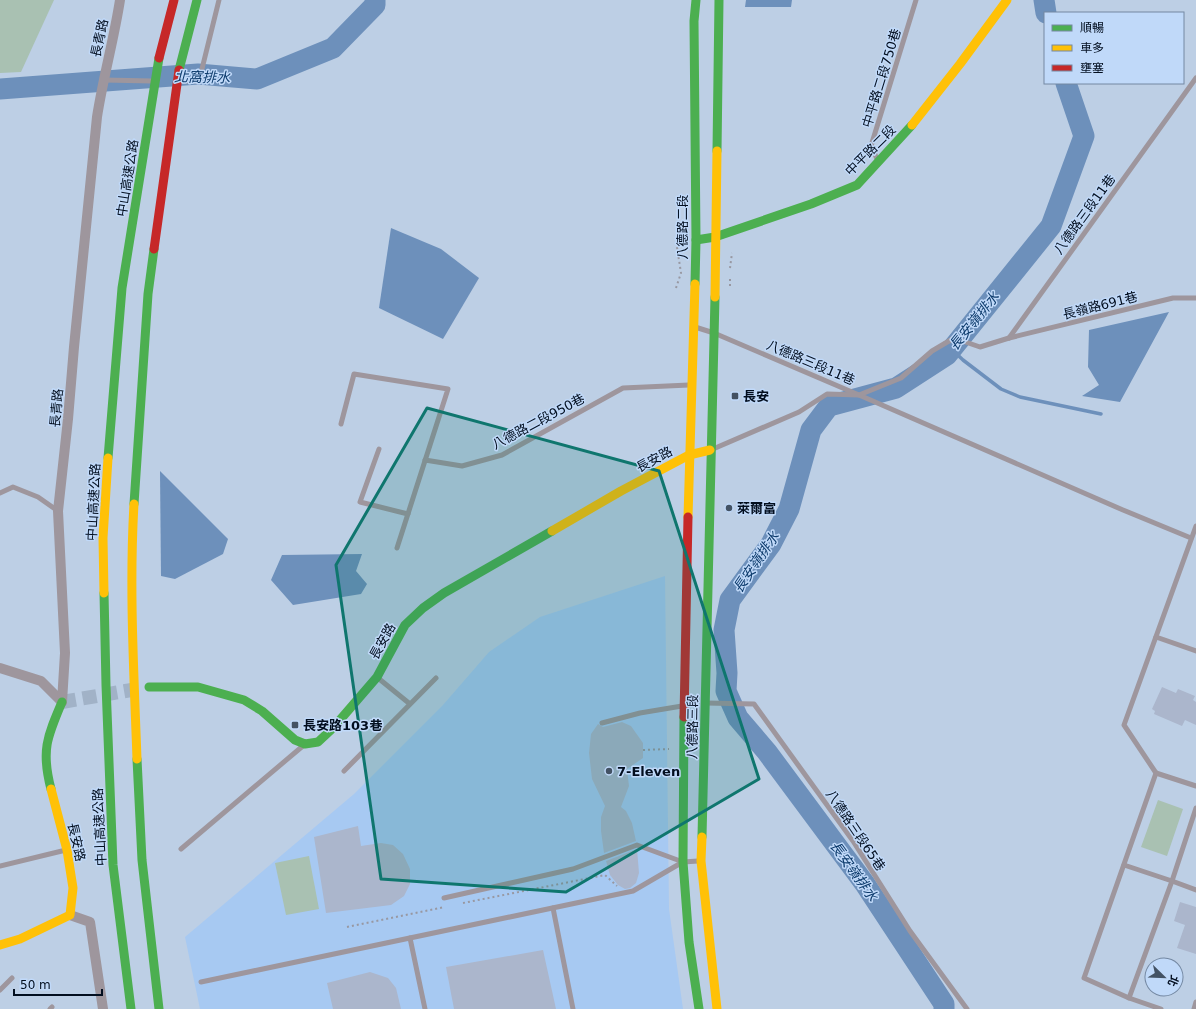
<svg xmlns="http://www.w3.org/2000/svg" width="1196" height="1009" viewBox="0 0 1196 1009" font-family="'DejaVu Sans','Noto Sans TC',sans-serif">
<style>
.built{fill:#a7c9f2}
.green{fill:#a9c1b2}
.water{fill:#6d90bb}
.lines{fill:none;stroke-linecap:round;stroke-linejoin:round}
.stream{stroke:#6d90bb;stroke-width:3.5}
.river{stroke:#6d90bb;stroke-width:21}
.building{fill:#abb6cc}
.secondary-tunnel{stroke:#a1b2c7;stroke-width:14;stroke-dasharray:14 7;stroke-linecap:butt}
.path{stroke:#9898a2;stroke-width:2;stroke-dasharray:2 3;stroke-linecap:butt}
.lane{stroke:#9e969d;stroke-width:5}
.street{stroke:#9e969d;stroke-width:10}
.fast{stroke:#4caf50;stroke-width:9}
.slow{stroke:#ffc107;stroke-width:9}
.jam{stroke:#c62828;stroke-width:9}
.marked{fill:#0f766e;fill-opacity:0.2;stroke:#0f766e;stroke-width:3;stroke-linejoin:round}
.poi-dot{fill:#435264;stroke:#c0d9f9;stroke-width:1.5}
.labels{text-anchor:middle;stroke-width:3;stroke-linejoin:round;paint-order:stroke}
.street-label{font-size:13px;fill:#020e1f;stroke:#c0d9f9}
.poi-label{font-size:13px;font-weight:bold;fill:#020e1f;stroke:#c0d9f9;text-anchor:start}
.water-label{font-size:14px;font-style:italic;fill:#0d3b6c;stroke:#c0d9f9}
</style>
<rect width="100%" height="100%" fill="#bdcfe5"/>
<polygon class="built" points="665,576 669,909 683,1009 200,1009 185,937 354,794 443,705 489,652 540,617"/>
<g class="green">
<polygon points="0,0 54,0 21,72 0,73"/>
<polygon points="1158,800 1183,809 1167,856 1141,847"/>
<polygon points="309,856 319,909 286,915 275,863"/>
</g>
<g class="water">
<polygon points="746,0 792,0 791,7 745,7"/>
<polygon points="391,228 441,249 479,278 443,339 379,308"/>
<polygon points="1169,312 1120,402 1082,396 1099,385 1088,367 1089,330"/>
<polygon points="160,471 228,539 223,554 175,579 161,576"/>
<polygon points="362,554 356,571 367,584 361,594 293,605 271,580 282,555"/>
</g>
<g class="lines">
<polyline class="stream" points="945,343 963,360 1001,389 1020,397 1101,414"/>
<g class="river">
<polyline points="1044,0 1046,13"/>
<polyline points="0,89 198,74 257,79 333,48 375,5 375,0"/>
<polyline points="944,1009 944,1004 865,884 767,752 738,718 726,691 727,673 724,630 730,600 771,544 789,509 811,430 829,406 896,388 947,355 1051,226 1084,136 1066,83"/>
</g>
</g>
<g class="building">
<polygon points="1162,687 1176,693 1178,689 1195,696 1193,700 1196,702 1196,725 1185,720 1182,726 1154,714 1155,711 1152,709"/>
<polygon points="622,722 631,726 643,743 643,758 627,769 629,786 621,807 626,811 632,823 636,841 604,853 601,831 601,817 605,806 592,779 589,753 591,734 598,724 603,727"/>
<polygon points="358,826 361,846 381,843 393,845 403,854 410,869 410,884 404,896 391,905 326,913 314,837"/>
<polygon points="637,849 639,873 636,883 630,888 625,889 618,885 610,875 606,861"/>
<polygon points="1180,902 1196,907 1196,954 1177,948 1185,925 1174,921"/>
<polygon points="543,950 556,1009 454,1009 446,967"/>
<polygon points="370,972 388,978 396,988 401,1009 333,1009 327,983"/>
</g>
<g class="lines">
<polyline class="secondary-tunnel" points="62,702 143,688"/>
<g class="path">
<polyline points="730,268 732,253"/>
<polyline points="730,279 730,286"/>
<polyline points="676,288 681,273 677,247"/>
<polyline points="643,750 669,749"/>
<polyline points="463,903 605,875 617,886"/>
<polyline points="347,927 445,907"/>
</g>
<g class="lane">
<polyline points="104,80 152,81"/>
<polyline points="182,81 199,81 219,0"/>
<polyline points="878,161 871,146 916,0"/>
<polyline points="695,327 714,333 859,395 1123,510 1191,538"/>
<polyline points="1009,338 1196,78"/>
<polyline points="341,424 354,374 448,389 397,548"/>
<polyline points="379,449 360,502 408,514"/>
<polyline points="713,449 799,412 827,394 859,395 901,378 932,351 954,338 980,347 1009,338 1173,298 1196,298"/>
<polyline points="425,460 462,466 502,455 623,388 689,385"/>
<polyline points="0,493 13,487 38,497 58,511"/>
<polyline points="1156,637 1196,651"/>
<polyline points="378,678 410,704"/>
<polyline points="706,703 754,704 853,841 910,931 967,1009"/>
<polyline points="602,723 640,713 682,706"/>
<polyline points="344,771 436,678"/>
<polyline points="1156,773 1196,786"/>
<polyline points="1196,808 1172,881 1196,890"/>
<polyline points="181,849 304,745"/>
<polyline points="1124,865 1172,881 1129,998"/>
<polyline points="0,866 66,850"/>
<polyline points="444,898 573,869 637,845 683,862 698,861"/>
<polyline points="553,908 573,1009"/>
<polyline points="410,938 425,1009"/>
<polyline points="201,982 633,891 681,863"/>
<polyline points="0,990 12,978"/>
<polyline points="50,1009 52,1007"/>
<polyline points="1161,1009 1129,998 1084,978 1156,773 1124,725 1196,526"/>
<polyline points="1194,1009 1196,1002"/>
</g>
<g class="street">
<polyline points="0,668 41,681 62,702"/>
<path d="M 62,702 L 65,653 L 58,511 L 68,419 L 74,347 L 97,117 C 103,78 114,39 120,0"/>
<polyline points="70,915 90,922 103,1009"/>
</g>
<g class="fast">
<polyline points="179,70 197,0"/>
<polyline points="717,151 719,0"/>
<polyline points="696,240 715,237 811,204 857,185 912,125"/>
<polyline points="695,284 696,240 694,21 696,0"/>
<polyline points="108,458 122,288 159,58"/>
<polyline points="134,504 148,294 154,249"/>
<polyline points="104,593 106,685 113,865 131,1009"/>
<polyline points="149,687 198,687 244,700 262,711 295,740 305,744 318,742 333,728 377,677 405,625 423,608 444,593 552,531"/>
<polyline points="684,717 683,862 689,942 699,1009"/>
<polyline points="137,759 142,860 159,1009"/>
<path d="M 51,789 C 41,751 47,737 62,702"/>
<polyline points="702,837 715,297"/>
</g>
<g class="slow">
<polyline points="912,125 960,64 1007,0"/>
<polyline points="715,297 717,151"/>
<path d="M 134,504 C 129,588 134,674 137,759"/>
<polyline points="688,517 695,284"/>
<polyline points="552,531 621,491 689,455 710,450"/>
<polyline points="104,593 103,538 108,458"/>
<polyline points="702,837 701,861 717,1009"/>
<polyline points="0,945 20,939 70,915 73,888 67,850 51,789"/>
</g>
<g class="jam">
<polyline points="159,58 174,0"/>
<polyline points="154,249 179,70"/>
<polyline points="684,717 688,517"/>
</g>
</g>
<path class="marked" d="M 427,408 L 659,471 L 759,779 L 566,892 L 381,879 L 336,565 Z"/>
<g class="poi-dot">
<rect x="731" y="392" width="8" height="8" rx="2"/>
<circle cx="729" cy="508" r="4"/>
<rect x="291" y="721" width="8" height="8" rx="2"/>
<circle cx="609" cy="771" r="4"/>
</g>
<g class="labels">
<g class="street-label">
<text transform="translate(99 38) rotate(-78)" y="5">長青路</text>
<text transform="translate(881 78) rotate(-73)" y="5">中平路二段750巷</text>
<text transform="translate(870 150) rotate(-45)" y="5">中平路二段</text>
<text transform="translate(127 178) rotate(-81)" y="5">中山高速公路</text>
<text transform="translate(1084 214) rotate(-54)" y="5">八德路三段11巷</text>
<text transform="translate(682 227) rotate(-90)" y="5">八德路二段</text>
<text transform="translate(1100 305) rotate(-14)" y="5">長嶺路691巷</text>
<text transform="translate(811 362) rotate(23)" y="5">八德路三段11巷</text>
<text transform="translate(56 408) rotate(-85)" y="5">長青路</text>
<text transform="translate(538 421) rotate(-28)" y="5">八德路二段950巷</text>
<text transform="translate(654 459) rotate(-28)" y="5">長安路</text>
<text transform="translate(93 502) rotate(-87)" y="5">中山高速公路</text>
<text transform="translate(382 641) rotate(-61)" y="5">長安路</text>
<text transform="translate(692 727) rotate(-89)" y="5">八德路三段</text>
<text transform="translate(99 827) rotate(-93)" y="5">中山高速公路</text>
<text transform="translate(856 830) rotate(56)" y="5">八德路三段65巷</text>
<text transform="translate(77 842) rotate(77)" y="5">長安路</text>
</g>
<g class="poi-label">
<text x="743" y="401">長安</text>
<text x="737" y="513">萊爾富</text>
<text x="303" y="730">長安路103巷</text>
<text x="617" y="776">7-Eleven</text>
</g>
<g class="water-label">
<text transform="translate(202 77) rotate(1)" y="5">北窩排水</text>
<text transform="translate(974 321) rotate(-51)" y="5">長安嶺排水</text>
<text transform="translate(756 562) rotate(-56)" y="5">長安嶺排水</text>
<text transform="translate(854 871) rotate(54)" y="5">長安嶺排水</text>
</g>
</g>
<rect x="1044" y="12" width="140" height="72" fill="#c0d9f9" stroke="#7488a2"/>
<rect x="1052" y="25" width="20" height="6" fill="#4caf50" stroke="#7488a2"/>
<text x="1080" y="32" font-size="12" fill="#020e1f">順暢</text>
<rect x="1052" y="45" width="20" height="6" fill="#ffc107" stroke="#7488a2"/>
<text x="1080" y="52" font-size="12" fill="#020e1f">車多</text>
<rect x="1052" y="65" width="20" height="6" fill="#c62828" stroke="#7488a2"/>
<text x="1080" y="72" font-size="12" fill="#020e1f">壅塞</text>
<g transform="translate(1164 977) rotate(113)"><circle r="19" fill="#c0d9f9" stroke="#7488a2"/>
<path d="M0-3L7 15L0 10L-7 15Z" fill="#435264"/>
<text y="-6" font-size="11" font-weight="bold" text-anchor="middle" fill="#020e1f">北</text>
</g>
<path d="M14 989v6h88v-6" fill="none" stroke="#020e1f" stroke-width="2"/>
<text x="20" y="989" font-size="12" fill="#020e1f" stroke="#c0d9f9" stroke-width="3" paint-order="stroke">50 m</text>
</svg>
